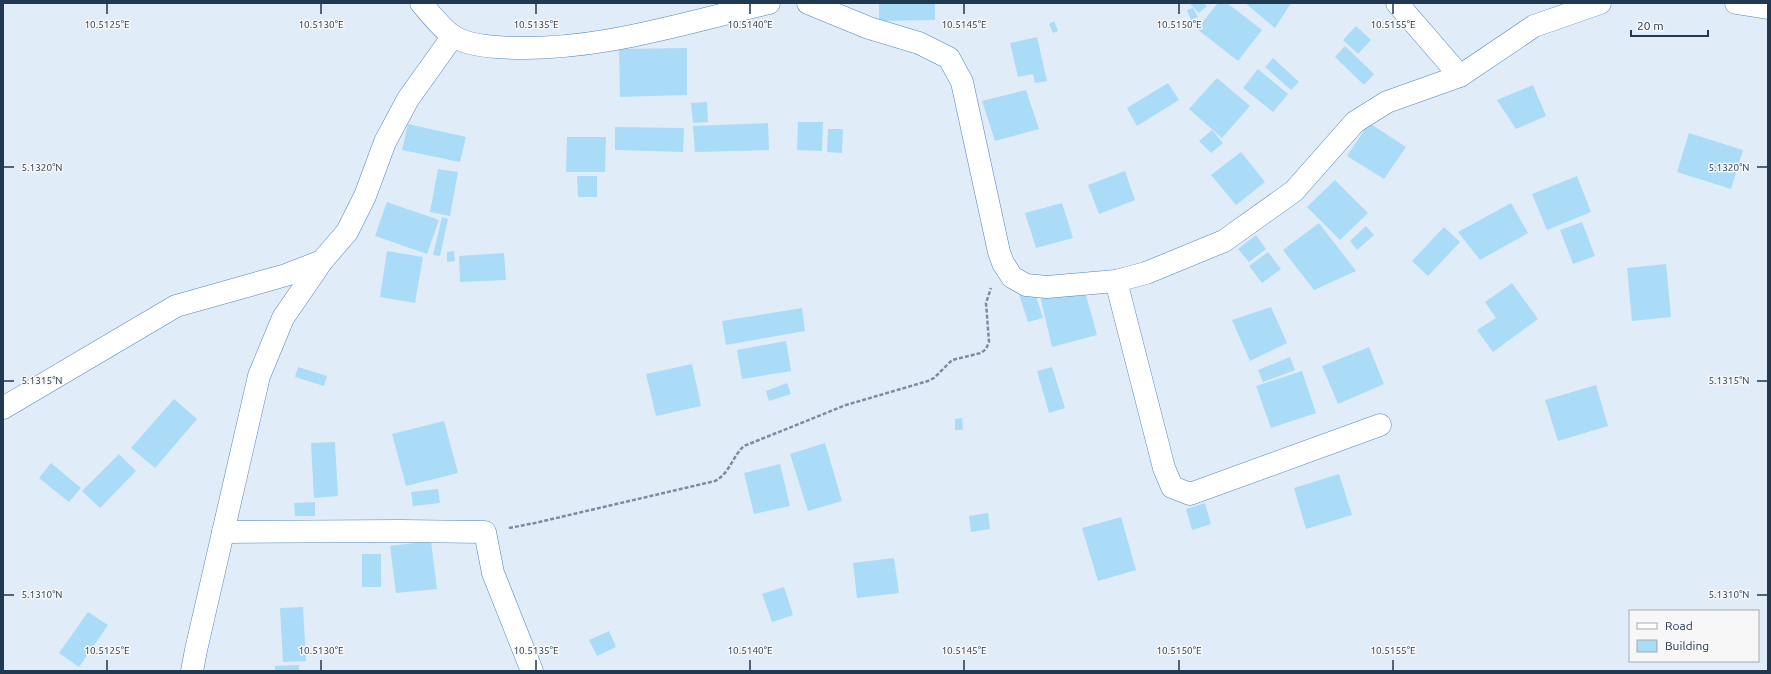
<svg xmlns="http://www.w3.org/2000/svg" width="1771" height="674" viewBox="0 0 1771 674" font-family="Ubuntu,sans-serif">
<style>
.building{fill:#aadcf7}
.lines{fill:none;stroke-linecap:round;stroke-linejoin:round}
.street-casing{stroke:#5085c0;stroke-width:23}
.path{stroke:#7b8ca0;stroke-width:2.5;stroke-dasharray:4 2;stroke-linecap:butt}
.street{stroke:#fff;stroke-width:22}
.ticks{fill:none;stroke:#213851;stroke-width:1.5}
.ticks-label{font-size:10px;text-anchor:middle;fill:#213851;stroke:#f7f7f7;stroke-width:3;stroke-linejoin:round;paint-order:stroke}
</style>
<rect width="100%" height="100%" fill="#e1ecf9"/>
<g class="building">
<polygon points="879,3 935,3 935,20 879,21"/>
<polygon points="1192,3 1203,3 1207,6 1199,13 1190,4"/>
<polygon points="1218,3 1227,3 1262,30 1238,61 1197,29"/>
<polygon points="1245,3 1291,3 1275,28"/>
<polygon points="1193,8 1198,17 1191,20 1187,10"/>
<polygon points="1054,21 1058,31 1053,33 1049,24"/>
<polygon points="1356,26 1371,40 1358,54 1343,40"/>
<polygon points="1037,37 1047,81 1035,83 1033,74 1018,77 1010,43"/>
<polygon points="1345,46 1374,74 1364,85 1335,57"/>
<polygon points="687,48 687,95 620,97 619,49"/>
<polygon points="1273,58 1299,82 1291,90 1265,67"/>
<polygon points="1258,69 1288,94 1273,112 1243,88"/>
<polygon points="1217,78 1250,106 1222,138 1189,109"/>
<polygon points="1168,83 1179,100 1137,126 1127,108"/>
<polygon points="1533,85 1546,116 1516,129 1497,100"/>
<polygon points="1026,90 1039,129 995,141 982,101"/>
<polygon points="707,102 708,122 693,123 691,103"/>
<polygon points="798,122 823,122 822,151 797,150"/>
<polygon points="768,123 769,150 695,152 693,126"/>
<polygon points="1369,123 1406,147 1384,179 1347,156"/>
<polygon points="408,124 466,137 460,162 402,150"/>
<polygon points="615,127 684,128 683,152 615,150"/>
<polygon points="828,129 843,129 842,153 827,152"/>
<polygon points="1212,130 1223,143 1211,153 1199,141"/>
<polygon points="1689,133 1743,150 1731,189 1677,172"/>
<polygon points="567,137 606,137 605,172 566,172"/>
<polygon points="1241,152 1265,182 1236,205 1211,175"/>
<polygon points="438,169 458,172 450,216 430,212"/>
<polygon points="1125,171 1135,200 1099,214 1088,185"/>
<polygon points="577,176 597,176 597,197 578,197"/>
<polygon points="1577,176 1591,212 1547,230 1532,194"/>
<polygon points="1335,180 1368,213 1340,240 1307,207"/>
<polygon points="387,202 439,220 427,254 375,236"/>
<polygon points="1062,203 1073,238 1036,248 1025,213"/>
<polygon points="1511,203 1528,233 1480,260 1458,232"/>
<polygon points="442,217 448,219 440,256 433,255"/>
<polygon points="1582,222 1595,256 1573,264 1560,230"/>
<polygon points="1319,223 1356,271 1314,290 1283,250"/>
<polygon points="1366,226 1374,235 1357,250 1350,241"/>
<polygon points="1444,227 1460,242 1428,276 1412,261"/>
<polygon points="1256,235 1266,249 1249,262 1238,249"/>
<polygon points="387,251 423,257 415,303 380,297"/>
<polygon points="454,251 455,261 447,262 447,252"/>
<polygon points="1268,252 1281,269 1262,283 1249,266"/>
<polygon points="504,253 506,280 460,282 459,256"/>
<polygon points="1666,264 1671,317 1632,321 1627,268"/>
<polygon points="1512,283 1538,319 1493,352 1477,330 1496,318 1485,302"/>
<polygon points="1084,288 1097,335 1052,347 1040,296"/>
<polygon points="1034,290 1043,318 1028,322 1019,294"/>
<polygon points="1271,307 1287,343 1250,361 1232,320"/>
<polygon points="802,308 805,331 726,345 722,321"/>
<polygon points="786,341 791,371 742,379 737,350"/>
<polygon points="1369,347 1384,384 1338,404 1322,366"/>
<polygon points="1290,357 1295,370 1263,382 1258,370"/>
<polygon points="692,364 701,406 656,416 646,374"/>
<polygon points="298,367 327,376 324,386 295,377"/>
<polygon points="1052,367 1065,408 1049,413 1037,371"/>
<polygon points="1302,371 1316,413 1271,428 1256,386"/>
<polygon points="787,383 791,394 769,401 766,391"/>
<polygon points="1596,385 1608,426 1558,441 1545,400"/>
<polygon points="174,399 197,419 155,468 131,448"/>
<polygon points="962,418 963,430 955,430 955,419"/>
<polygon points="444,421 458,473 406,486 392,434"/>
<polygon points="335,442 338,496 314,498 311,443"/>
<polygon points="825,443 842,501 808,511 790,454"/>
<polygon points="119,454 136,471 100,508 82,491"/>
<polygon points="51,463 81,488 69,502 39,478"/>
<polygon points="780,464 790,506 754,514 744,473"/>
<polygon points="1339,474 1352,515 1306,529 1294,488"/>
<polygon points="438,489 440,503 413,506 411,492"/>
<polygon points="315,502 315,516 295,516 294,503"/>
<polygon points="1205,503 1211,524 1192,530 1186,509"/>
<polygon points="988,513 990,529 971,532 969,516"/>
<polygon points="1121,517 1136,570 1098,581 1082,528"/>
<polygon points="431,541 437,589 396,593 390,546"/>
<rect x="362" y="554" width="19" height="33"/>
<polygon points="894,558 899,593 857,598 853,563"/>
<polygon points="784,587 793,615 772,622 762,594"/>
<polygon points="303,607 306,661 283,662 280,608"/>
<polygon points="88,612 108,625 79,667 59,653"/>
<polygon points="609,631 616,647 597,656 589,640"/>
<polygon points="299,665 299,671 275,671 275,666"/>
</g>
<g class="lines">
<defs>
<g id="street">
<path d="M 421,3 C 429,12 443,30 453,36 C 465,44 482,46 497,47 C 589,54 680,24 769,3"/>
<polyline points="808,3 869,28 919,43 949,58 962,82 999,252 1003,263 1012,277 1026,285 1047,287 1116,281 1146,273 1224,241 1294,191 1355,122 1387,102 1460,76 1534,26 1600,3"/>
<polyline points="1397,3 1460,76"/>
<polyline points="1736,3 1768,8"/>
<polyline points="1116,281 1164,468 1172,487 1190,494 1380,425"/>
<polyline points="3,408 176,306 286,275 322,261"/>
<polyline points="223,532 401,531 485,532 493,573 532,671"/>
<polyline points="192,671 196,650 259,376 283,318 322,261 347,232 365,196 385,142 408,99 453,36"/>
</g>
</defs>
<use href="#street" class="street-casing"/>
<path class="path" d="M 509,528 L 535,523 L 715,481 C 730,473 732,457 744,446 L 846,405 L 928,381 L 934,378 L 952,360 L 981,353 L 986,349 L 989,342 L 986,303 L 991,288"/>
<use href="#street" class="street"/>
</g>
<path class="ticks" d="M 107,4 L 107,14M 321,4 L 321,14M 536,4 L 536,14M 750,4 L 750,14M 964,4 L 964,14M 1179,4 L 1179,14M 1393,4 L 1393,14M 4,167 L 14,167M 1757,167 L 1767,167M 4,381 L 14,381M 1757,381 L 1767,381M 4,595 L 14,595M 1757,595 L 1767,595M 107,660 L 107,670M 321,660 L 321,670M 536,660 L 536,670M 750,660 L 750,670M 964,660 L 964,670M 1179,660 L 1179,670M 1393,660 L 1393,670"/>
<g class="ticks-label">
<text x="107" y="28">10.5125°E</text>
<text x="321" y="28">10.5130°E</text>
<text x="536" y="28">10.5135°E</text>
<text x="750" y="28">10.5140°E</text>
<text x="964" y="28">10.5145°E</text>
<text x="1179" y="28">10.5150°E</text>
<text x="1393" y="28">10.5155°E</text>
<text x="42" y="171">5.1320°N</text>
<text x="1729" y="171">5.1320°N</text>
<text x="42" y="384">5.1315°N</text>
<text x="1729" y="384">5.1315°N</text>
<text x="42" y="598">5.1310°N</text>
<text x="1729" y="598">5.1310°N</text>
<text x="107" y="654">10.5125°E</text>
<text x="321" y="654">10.5130°E</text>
<text x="536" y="654">10.5135°E</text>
<text x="750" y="654">10.5140°E</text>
<text x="964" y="654">10.5145°E</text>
<text x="1179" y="654">10.5150°E</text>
<text x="1393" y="654">10.5155°E</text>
</g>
<rect width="1771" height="674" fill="none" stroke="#213851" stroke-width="8"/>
<rect x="1629" y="610" width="130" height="52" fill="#f7f7f7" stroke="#a1abb5"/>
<rect x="1637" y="623" width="20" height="6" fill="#ffffff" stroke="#a1abb5"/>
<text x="1665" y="630" font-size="12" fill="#213851">Road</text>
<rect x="1637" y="640" width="20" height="12" fill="#aadcf7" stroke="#a1abb5"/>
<text x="1665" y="650" font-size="12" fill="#213851">Building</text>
<path d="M1631 30v6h77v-6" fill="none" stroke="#213851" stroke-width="2"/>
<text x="1637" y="30" font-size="12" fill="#213851" stroke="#f7f7f7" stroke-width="3" paint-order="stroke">20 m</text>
</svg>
